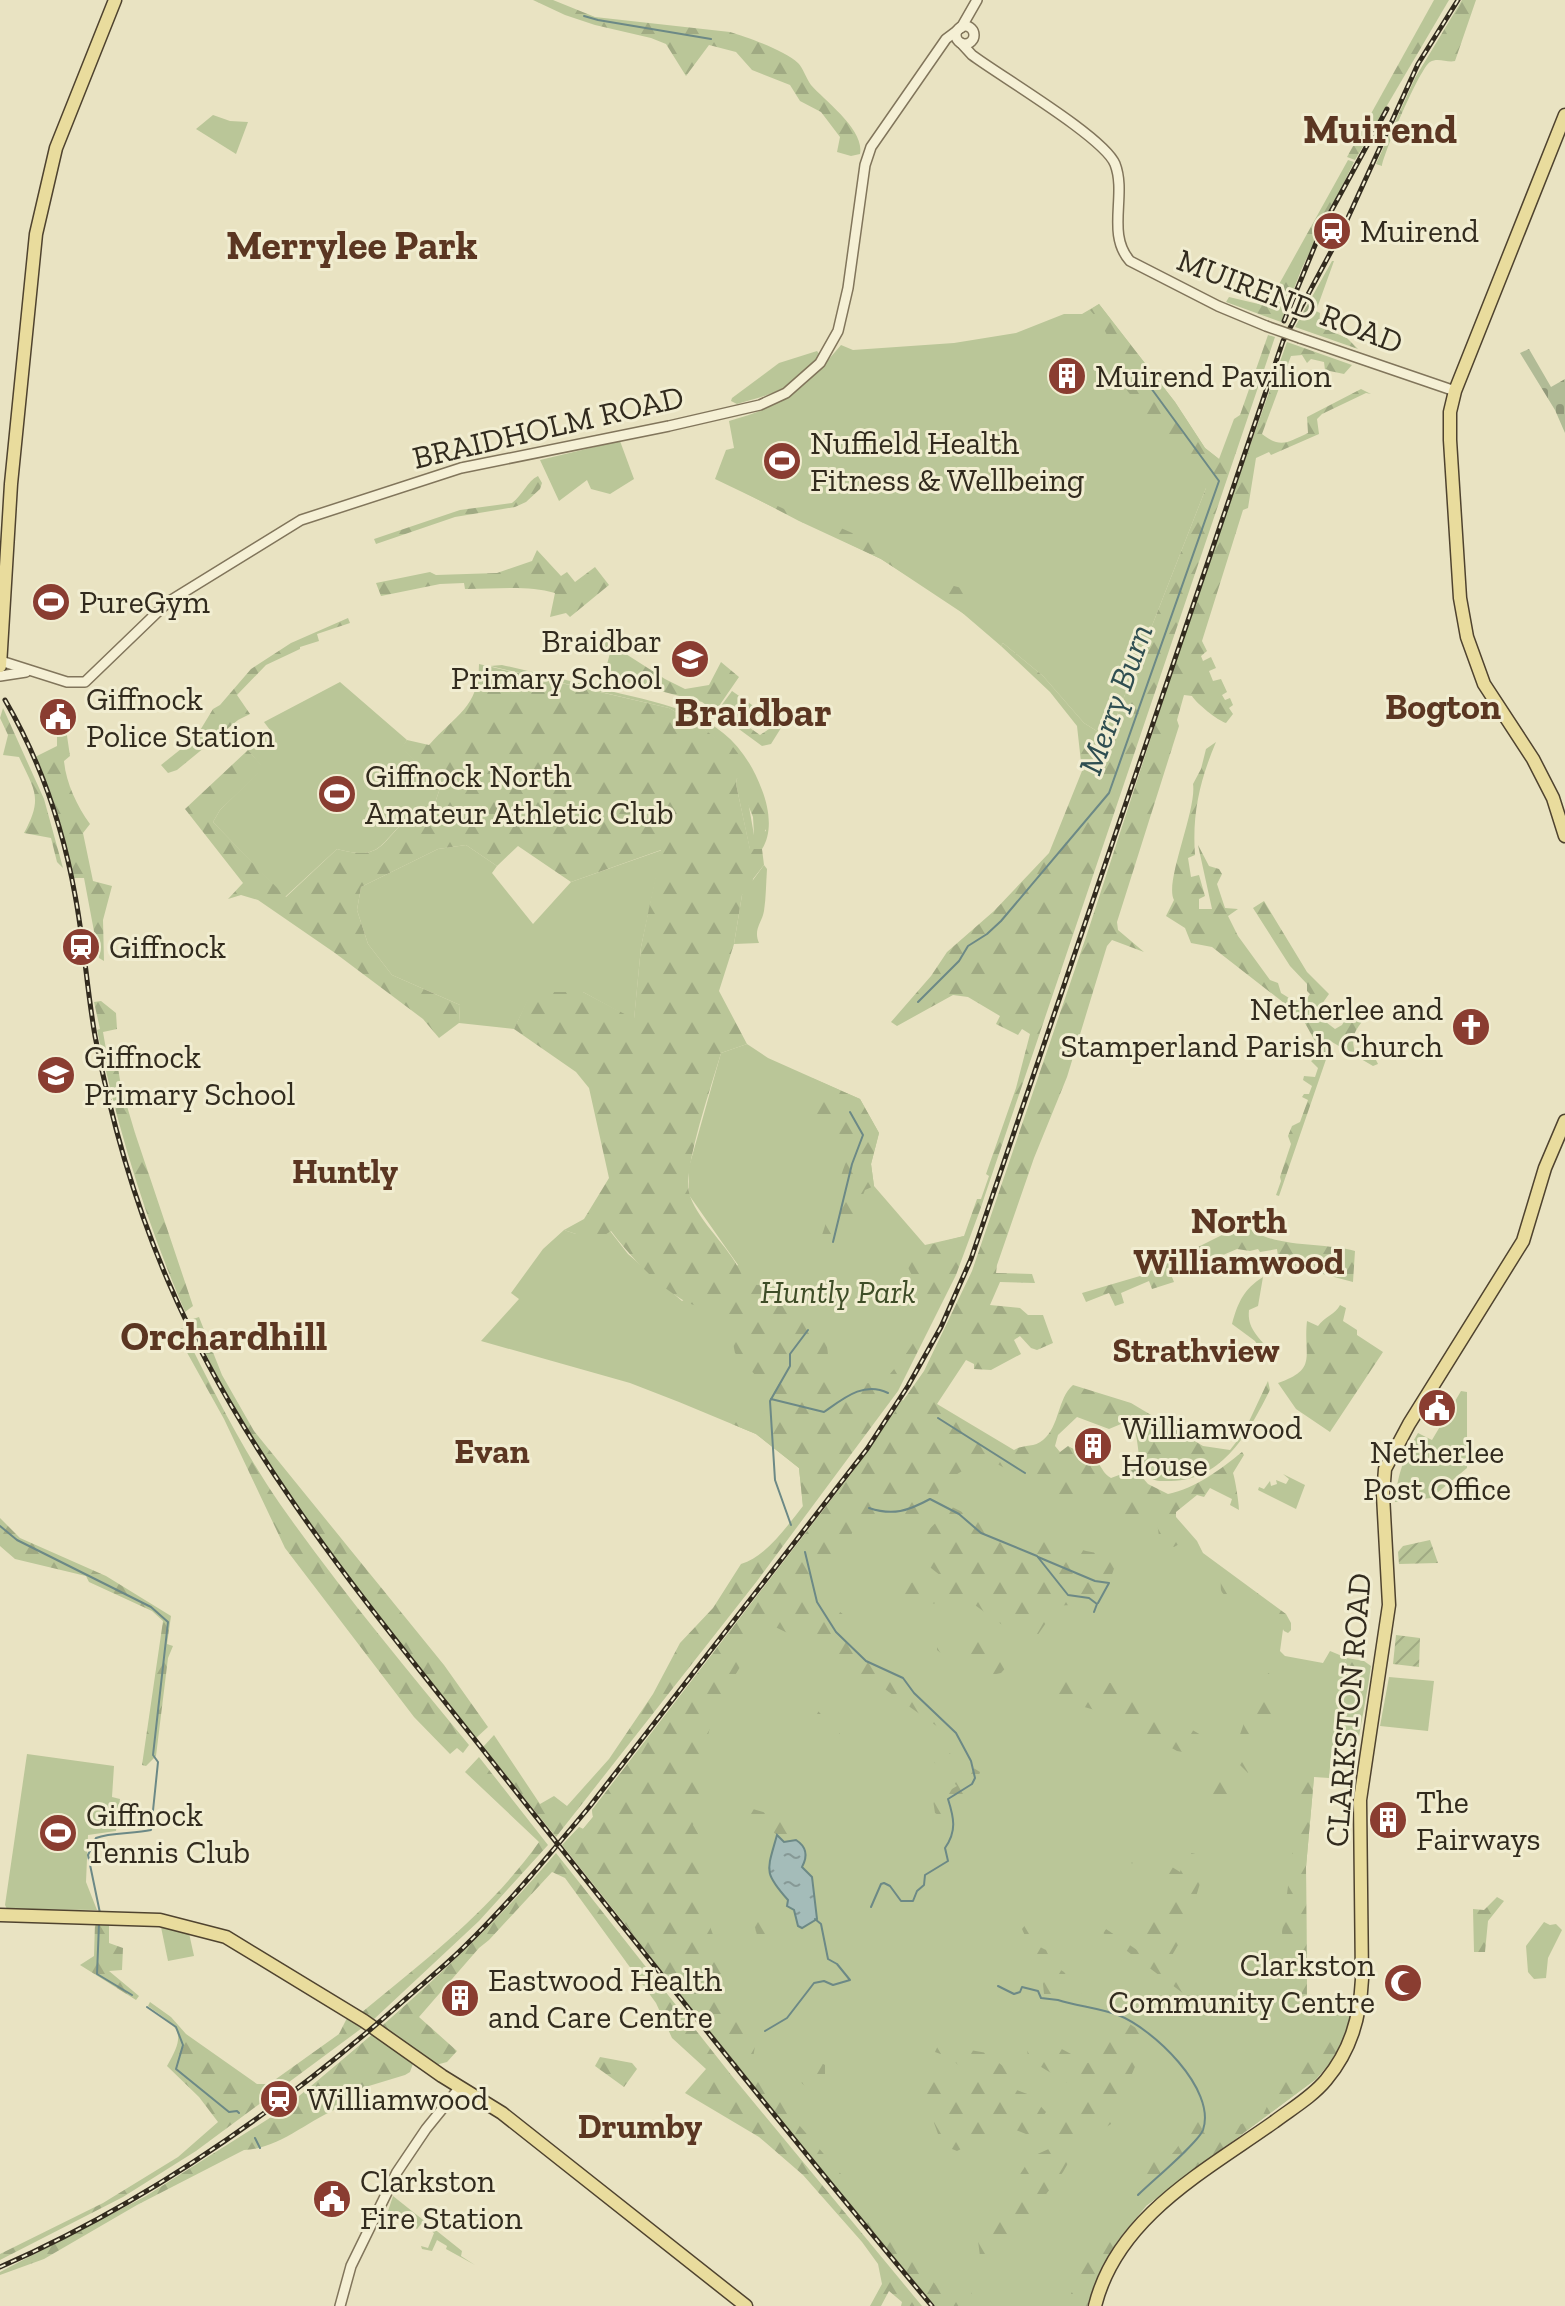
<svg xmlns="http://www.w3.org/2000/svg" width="1565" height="2306" viewBox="0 0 1565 2306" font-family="'Zilla Slab',serif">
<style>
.green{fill:#bac698}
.forest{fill:url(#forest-firs)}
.cemetery{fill:url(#cemetery-stones)}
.garden{fill:url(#garden-furrows)}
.water{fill:url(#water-ripples);stroke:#6c8986;stroke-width:2}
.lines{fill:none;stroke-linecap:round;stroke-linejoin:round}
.stream{stroke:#6c8986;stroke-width:2}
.minor-casing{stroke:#81755b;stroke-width:12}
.major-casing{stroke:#4f432f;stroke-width:15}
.minor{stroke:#f5f0d5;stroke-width:9}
.major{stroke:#e9dc9d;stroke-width:12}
.rail-casing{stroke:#322b1e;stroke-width:5}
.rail{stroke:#f1edd1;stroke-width:2;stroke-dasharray:6;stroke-linecap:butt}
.minor-bridge-casing{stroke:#81755b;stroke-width:12;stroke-linecap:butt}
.minor-bridge{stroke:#f5f0d5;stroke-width:9}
.labels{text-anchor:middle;stroke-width:6;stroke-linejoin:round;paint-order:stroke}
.poi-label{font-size:32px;fill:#322b1e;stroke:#f1edd1;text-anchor:start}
.street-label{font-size:32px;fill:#322b1e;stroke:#f1edd1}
.park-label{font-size:32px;font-style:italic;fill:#3e4d27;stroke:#f1edd1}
.water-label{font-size:34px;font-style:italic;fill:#2f4e51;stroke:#f1edd1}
.neighbourhood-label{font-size:34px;font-weight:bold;fill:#5b3622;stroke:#f1edd1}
.quarter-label{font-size:36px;font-weight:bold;fill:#5b3622;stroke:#f1edd1}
.district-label{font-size:40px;font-weight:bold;fill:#5b3622;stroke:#f1edd1}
</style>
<defs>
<pattern id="forest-firs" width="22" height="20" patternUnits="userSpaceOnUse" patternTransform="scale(2)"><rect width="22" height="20" fill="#bac698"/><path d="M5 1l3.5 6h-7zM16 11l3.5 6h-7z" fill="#a0aa83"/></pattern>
<pattern id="cemetery-stones" width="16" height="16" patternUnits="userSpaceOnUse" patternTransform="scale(2)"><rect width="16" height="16" fill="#b1bb96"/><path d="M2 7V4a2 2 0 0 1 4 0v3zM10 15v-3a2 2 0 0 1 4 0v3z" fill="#91987a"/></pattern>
<pattern id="garden-furrows" width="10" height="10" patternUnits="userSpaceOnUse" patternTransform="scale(2)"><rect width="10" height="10" fill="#bac698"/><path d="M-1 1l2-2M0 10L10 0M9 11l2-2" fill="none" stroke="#a0aa83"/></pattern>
<pattern id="water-ripples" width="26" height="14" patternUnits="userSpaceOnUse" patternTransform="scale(2)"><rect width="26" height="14" fill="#a4bcb9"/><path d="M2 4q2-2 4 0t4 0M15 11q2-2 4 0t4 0" fill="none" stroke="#869996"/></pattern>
</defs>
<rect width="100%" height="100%" fill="#e9e3c2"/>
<g class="green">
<polygon points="213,115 230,121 248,122 236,154 196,129"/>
<path d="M 1099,304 L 1175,402 L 1205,448 L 1219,459 L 1206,488 L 1108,738 L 1084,723 L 1043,676 L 1003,643 L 1001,646 L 952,604 L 881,559 L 715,479 L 726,450 L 734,448 L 729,421 C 788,404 802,391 841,345 L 853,350 L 954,343 L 1016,333 L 1064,314 L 1082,314 Z"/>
<path d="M 817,351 L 820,355 C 792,388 778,393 737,404 L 731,401 L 732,398 L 779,363 Z"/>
<polygon points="620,441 634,479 610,494 591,489 587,480 559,501 540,460"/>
<path d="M 502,665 C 538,673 574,682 610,691 C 679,708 734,715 762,790 C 769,808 773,832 762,849 L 750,850 L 736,784 L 737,777 L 748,801 L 754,835 L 766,831 L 720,742 L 694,722 L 669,708 L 490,666 Z"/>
<path d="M 340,682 L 407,740 L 402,748 L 441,785 L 435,803 C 425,808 414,812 407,819 C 378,845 381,861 337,849 L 285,897 L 213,822 L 220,810 L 263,768 L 248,750 L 270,730 L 264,722 Z"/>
<polygon points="732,691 762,712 751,727 721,706"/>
<polygon points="466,845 497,866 492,873 533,924 571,882 662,850 641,947 634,1020 583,992 532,992 514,1029 459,1023 460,1005 392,975 368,944 357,910 361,887 438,849"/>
<path d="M 764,865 L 767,869 C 766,883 766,898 764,911 C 762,923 753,929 759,943 L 734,944 L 742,895 Z"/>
<polygon points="747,1044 768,1058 860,1099 879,1133 871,1164 874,1186 925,1245 964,1236 930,1323 803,1507 799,1468 756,1434 679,1402 630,1383 481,1341 519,1299 511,1293 543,1249 564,1230 576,1234 610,1231 628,1254 682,1301 738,1265 689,1195 689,1167 721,1053"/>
<path d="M 1263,1277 L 1258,1306 L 1249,1310 C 1247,1328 1258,1336 1269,1350 L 1263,1354 L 1255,1341 L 1232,1324 C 1238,1302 1244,1289 1263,1277 Z"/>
<path d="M 1461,1391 L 1467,1392 L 1467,1468 L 1431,1498 L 1395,1502 C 1397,1476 1404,1456 1418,1433 L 1432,1440 Z"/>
<path d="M 902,1400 L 1011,1458 L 1144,1510 L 1284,1622 L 1280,1651 L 1285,1656 L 1323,1663 L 1330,1651 L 1347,1658 L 1343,1666 L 1346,1673 L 1368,1686 L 1358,1742 L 1342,1739 L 1339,1756 L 1331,1756 L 1329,1778 L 1314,1777 L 1306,1867 L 1307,2012 L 1352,2013 C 1344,2038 1333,2060 1316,2079 L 1147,2205 L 1117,2241 L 1094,2284 L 1087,2306 L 935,2306 L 800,2144 L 630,1931 L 579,1827 L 583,1829 L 593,1817 L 592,1810 L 852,1473 Z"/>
<polygon points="1283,1474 1305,1485 1296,1509 1258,1490 1259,1487 1264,1489 1270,1481 1271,1486 1277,1484 1276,1480 1286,1484 1289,1479"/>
<polygon points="1389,1677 1434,1681 1428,1731 1380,1726"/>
<polygon points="27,1754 114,1766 112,1797 120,1799 116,1831 88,1835 86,1882 97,1910 7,1909 5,1905"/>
<polygon points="1544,1922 1550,1925 1556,1924 1562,1930 1548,1958 1546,1978 1534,1979 1528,1972 1526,1946"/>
<polygon points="161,1927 189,1933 194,1956 168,1961"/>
<polygon points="393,2196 462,2251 461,2256 475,2265 446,2249 447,2246 437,2240 432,2251 422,2249 421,2246 428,2248 434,2233 421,2224 417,2229 387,2214"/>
</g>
<g class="forest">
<path d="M 533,0 L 553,0 L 595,17 L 730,32 C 747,37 786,51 798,63 C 803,68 806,78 811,85 C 825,101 865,130 860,154 L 851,156 L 837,152 L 840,137 L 821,112 L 800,101 L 790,85 L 752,70 L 736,52 L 709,45 L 686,76 L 666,44 L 651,38 L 595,25 L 565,15 Z"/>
<polygon points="1434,0 1449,0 1355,160 1347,157"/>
<path d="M 1462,0 L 1476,0 L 1455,61 C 1447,63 1438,57 1430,62 C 1420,68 1384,152 1382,166 L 1376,164 L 1415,78 Z"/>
<polygon points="1348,160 1354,162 1302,268 1281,322 1226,302 1229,297 1267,306"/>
<polygon points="1332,261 1334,261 1316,311 1320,313 1319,326 1347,338 1358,349 1295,327"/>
<path d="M 1099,304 L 1175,402 L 1205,448 L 1219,459 L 1234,419 L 1240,415 L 1268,335 L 1275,337 L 980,1210 L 956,1275 L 898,1391 L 757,1581 L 556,1837 L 483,1747 L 494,1735 L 540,1804 L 554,1796 L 567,1806 L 609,1759 L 653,1694 L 680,1643 L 713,1608 L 741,1564 C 767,1556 787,1526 803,1506 L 799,1468 L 756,1434 L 732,1424 C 745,1416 756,1418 770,1412 L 757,1377 L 735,1353 L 728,1318 L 730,1299 C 698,1335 630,1257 611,1231 L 589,1245 L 576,1234 L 564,1230 L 584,1219 L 609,1178 L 589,1088 L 576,1072 L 514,1029 L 531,992 L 583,992 L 634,1019 L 641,947 L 661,850 L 571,882 L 518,846 L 497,866 L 466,845 L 438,849 L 361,887 L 357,910 L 368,944 L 392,975 L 460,1005 L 459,1023 L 439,1038 L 423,1019 L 335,953 L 258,900 L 241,895 L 228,899 L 243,883 L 185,809 L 248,750 L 264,768 L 220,810 L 213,822 L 286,897 L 337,849 C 381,861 379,845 407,819 C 414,812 425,808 435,803 L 441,785 L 401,748 L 407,740 L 429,745 C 455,715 479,708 479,664 L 669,708 L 694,722 L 720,741 L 725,737 C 748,764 776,806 762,842 L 754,835 L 753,817 L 737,778 L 736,784 L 750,849 L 762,849 L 764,865 L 753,879 L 752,890 L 742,895 L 734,944 L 719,991 L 747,1044 L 721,1053 C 713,1082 681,1172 690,1196 C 701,1226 732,1248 743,1278 L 740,1284 C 786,1284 817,1299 827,1347 C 829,1359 828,1373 841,1380 C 853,1386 872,1383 884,1381 C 900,1363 934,1323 925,1298 C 920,1283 908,1275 906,1259 L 917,1256 L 926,1246 L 964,1236 L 977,1199 L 981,1199 L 989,1176 L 986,1174 L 1016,1088 L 1030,1034 L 1022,1029 L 1018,1035 L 996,1024 L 1000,1016 L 968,997 L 953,995 L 897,1026 L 891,1022 L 931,976 L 947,952 L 994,911 L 1049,853 L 1082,771 L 1077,726 L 1050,692 L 1001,646 L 1003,643 L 1043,676 L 1084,723 L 1108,738 L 1206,488 L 1125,388 L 1121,363 L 1101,323 L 1090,310 Z"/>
<path d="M 1287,342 L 1352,365 L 1344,374 L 1325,370 L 1324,362 L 1311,359 L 1307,363 L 1302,355 L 1291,356 L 1262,434 C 1281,449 1288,442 1308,433 L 1307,417 L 1361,389 L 1371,394 L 1366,393 L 1322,414 L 1317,419 L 1319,434 L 1271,455 L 1269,452 L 1256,458 L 1248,508 L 1243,510 L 1202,641 L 1207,651 L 1201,656 L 1203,661 L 1211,657 L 1216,668 L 1209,671 L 1213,681 L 1221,679 L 1227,692 L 1222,695 L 1225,700 L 1230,698 L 1233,705 L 1229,708 L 1233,714 L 1226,723 C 1218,721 1196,703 1192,696 L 1184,695 L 1177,720 L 1179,726 L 1117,922 L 1118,930 L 1144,952 L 1112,940 L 1107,946 L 1067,1077 L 1034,1158 L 997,1265 L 996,1273 L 1032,1274 L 1035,1283 L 1000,1282 L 990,1305 L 1020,1308 L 1028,1315 L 1043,1315 L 1053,1343 L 1037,1350 L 1031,1348 L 1020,1336 L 1014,1340 L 1021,1354 L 991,1370 L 974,1369 L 974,1364 L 966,1360 L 937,1404 L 1014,1450 C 1023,1444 1034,1448 1043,1440 C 1060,1426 1057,1399 1073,1385 L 1131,1403 L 1203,1446 L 1230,1450 L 1244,1432 L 1268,1381 L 1270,1390 C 1249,1431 1224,1480 1171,1481 C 1162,1481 1154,1482 1148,1476 C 1136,1463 1140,1444 1134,1429 L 1121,1424 L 1109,1429 L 1077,1417 L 1058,1435 L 1055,1446 L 1060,1452 L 1068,1446 C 1077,1451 1093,1456 1098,1463 C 1103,1469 1103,1473 1111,1478 L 1135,1469 L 1148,1484 L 1168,1494 C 1196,1488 1220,1470 1242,1452 L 1244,1455 L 1233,1473 C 1235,1478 1239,1503 1239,1510 L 1230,1505 L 1232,1499 L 1210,1488 L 1204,1497 L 1197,1495 L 1176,1512 L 1176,1517 L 1197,1541 L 1203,1553 L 1286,1614 L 1291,1623 L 1291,1630 L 1288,1633 L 1284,1631 C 1280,1620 1247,1600 1235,1590 L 1233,1594 L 1235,1599 C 1215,1592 1223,1591 1220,1574 L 1204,1561 L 1189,1560 L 1186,1556 L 1186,1548 L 1181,1543 L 1174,1547 L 1156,1541 L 1159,1536 L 1157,1522 L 1151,1519 L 1143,1528 L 1133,1531 C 1112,1523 1098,1505 1079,1493 L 1078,1507 L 1055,1500 L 1044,1484 L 1038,1491 L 1035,1491 L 1015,1474 L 985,1457 L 941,1484 L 937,1496 L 912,1522 L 882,1519 L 854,1529 L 837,1565 L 825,1569 L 814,1592 L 844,1615 L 867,1649 L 916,1684 L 957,1737 L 952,1737 L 872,1680 L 860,1685 L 847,1679 L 847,1662 L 767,1623 L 715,1708 L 700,1766 L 711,1795 L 693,1825 L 706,1848 L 703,1907 L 725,1968 L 725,1995 L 757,2034 L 753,2058 L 807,2112 L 799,2125 L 942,2292 L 949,2275 L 962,2275 L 973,2288 L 968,2306 L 935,2306 L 800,2144 L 562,1845 L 579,1827 L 583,1829 L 593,1817 L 592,1810 L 852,1473 L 924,1371 L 972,1271 L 1088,931 L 1205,572 Z"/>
<path d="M 538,476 L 542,483 L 540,489 L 526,502 L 515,507 L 455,517 L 376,544 L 374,539 L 460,510 L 512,503 C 523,495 527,481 538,476 Z"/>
<polygon points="715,477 795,514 798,510 802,511 875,543 936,581 965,589 964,614 881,559 799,521"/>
<path d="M 537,550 L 561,576 L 567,572 L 575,582 L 595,567 L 609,585 L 570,617 L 566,613 L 550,617 L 555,593 C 528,585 496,589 468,589 L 465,589 L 464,583 L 440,584 L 381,596 L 376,583 L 430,572 L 436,575 L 497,573 L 532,561 Z"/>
<polygon points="348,618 350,623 317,634 319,641 300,647 300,649 266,665 237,695 250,714 238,720 177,770 168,773 161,765 196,737 213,709 220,705 251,669 291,643"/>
<polygon points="604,640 665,679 685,689 709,685 721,662 739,677 719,706 760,735 769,729 779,715 781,728 771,744 762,746 702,702 604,676 610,653 603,650"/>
<path d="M 3,708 L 44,799 L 63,868 L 57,862 L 51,838 L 24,833 C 43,798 35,791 19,757 L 3,755 L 8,735 L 0,718 Z"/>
<path d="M 66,729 L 70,756 L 64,761 C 66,783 77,806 90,824 L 83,833 L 93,881 L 112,886 L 103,920 L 104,961 L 99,958 L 84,878 L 73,878 L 59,818 L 35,757 L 57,746 L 57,737 Z"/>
<path d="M 1216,742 C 1200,780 1192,813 1195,855 L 1188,858 L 1191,877 L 1199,875 L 1205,896 L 1199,899 L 1199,909 L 1212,909 L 1198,845 L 1209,866 L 1219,869 L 1222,874 L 1217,884 L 1225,908 L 1238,909 L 1228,916 L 1238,936 L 1270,980 L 1278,983 L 1281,993 L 1302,1006 L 1310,994 L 1307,991 L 1307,984 L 1290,966 L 1253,908 L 1264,901 L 1307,972 L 1329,994 L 1317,1011 L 1318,1016 L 1335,1029 L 1342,1025 L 1351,1009 L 1366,1017 C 1356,1029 1350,1036 1355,1052 L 1376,1060 L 1378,1064 L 1373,1066 L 1332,1042 L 1279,1196 L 1276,1195 L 1281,1181 L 1280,1177 L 1291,1144 L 1288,1136 L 1292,1126 L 1300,1122 L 1308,1100 L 1302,1097 L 1304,1094 L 1309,1094 L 1312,1086 L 1303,1080 L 1304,1076 L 1315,1077 L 1318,1068 L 1311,1061 L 1318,1057 L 1316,1043 L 1305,1023 L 1296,1019 L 1293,1010 L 1212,947 L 1191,943 L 1185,928 L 1166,916 L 1174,900 C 1164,882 1197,810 1193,784 L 1201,769 L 1206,749 Z"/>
<path d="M 101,1001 L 116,1013 L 117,1029 L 103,1032 L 107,1055 L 116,1056 L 121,1086 L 135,1133 L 193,1306 L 185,1312 C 146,1221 117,1128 97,1030 L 100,1029 L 94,1002 Z"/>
<path d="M 812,1078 L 860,1099 L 879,1133 L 871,1164 L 874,1186 L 865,1190 L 840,1250 L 826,1244 L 822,1235 C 832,1207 841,1169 854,1144 L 820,1120 L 809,1107 Z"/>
<path d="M 1244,1224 C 1269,1249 1322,1242 1355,1251 L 1353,1282 L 1289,1265 L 1279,1264 L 1277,1249 L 1260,1252 L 1258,1249 L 1250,1251 L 1237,1249 L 1172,1277 L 1174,1282 L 1152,1289 L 1149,1281 L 1121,1293 L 1124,1303 L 1115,1306 L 1109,1293 L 1086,1302 L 1082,1293 L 1140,1276 Z"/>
<path d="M 1340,1305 L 1346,1308 L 1343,1321 L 1357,1330 L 1357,1335 L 1383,1352 L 1330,1432 L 1296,1409 L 1278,1383 C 1319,1369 1303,1356 1307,1321 L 1318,1326 C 1324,1317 1336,1314 1340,1305 Z"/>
<path d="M 199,1317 L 222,1375 L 254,1431 L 444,1665 L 488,1727 L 476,1738 C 372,1607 258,1475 190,1320 Z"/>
<path d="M 182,1328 C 212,1388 242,1449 280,1504 C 339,1588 405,1667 469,1745 L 463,1753 L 457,1748 L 450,1754 L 414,1717 L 285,1548 L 224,1419 L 175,1331 Z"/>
<polygon points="952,1507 1009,1535 1031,1535 1086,1551 1118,1557 1109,1583 1109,1603 1094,1617 1073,1605 1048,1606 1048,1620 1037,1636 1001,1624 968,1600 919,1605 903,1597 904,1584 914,1582 928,1595 946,1592 951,1584 926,1564 917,1541"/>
<polygon points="0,1518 20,1538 106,1576 171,1616 167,1644 173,1646 168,1658 156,1756 146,1766 142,1765 163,1621 152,1611 89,1582 86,1576 15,1559 0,1546"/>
<polygon points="937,1634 976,1640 1010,1663 1001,1673 982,1677 970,1663 969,1652 959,1650 947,1658 937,1650"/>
<polygon points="1347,1658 1364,1661 1371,1666 1368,1686 1338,1693 1345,1673 1343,1666"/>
<polygon points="1071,1673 1111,1683 1201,1735 1211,1749 1200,1755 1177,1751 1115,1716 1047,1696 1060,1681"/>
<polygon points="1268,1673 1277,1678 1280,1690 1248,1773 1232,1757 1249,1709 1265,1695"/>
<polygon points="817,1710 864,1759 868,1767 861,1773 811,1723"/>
<polygon points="932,1747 951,1754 980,1772 968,1814 951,1822 935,1813 933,1800 957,1786 927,1755"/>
<path d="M 479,1757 L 548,1845 L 479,1921 L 372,2021 L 361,2013 C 425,1960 490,1911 539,1842 L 465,1772 Z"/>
<polygon points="1230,1775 1243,1784 1236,1810 1212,1804 1211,1794 1222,1776"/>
<path d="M 1314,1777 L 1306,1867 L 1307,2012 L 1352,2013 L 1345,2037 L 1330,2063 L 1316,2079 L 1147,2205 L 1133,2201 L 1148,2178 L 1131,2169 L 1147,2146 L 1169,2157 C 1181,2147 1185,2128 1198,2121 L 1212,2130 L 1242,2124 L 1253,2114 L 1263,2115 L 1279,2081 L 1270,2052 L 1297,2060 L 1314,2060 L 1341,2025 L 1340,2020 L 1310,2019 L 1297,2015 L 1290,2008 L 1283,1990 L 1287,1976 L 1282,1932 L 1301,1787 Z"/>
<polygon points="746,1807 770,1814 781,1809 788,1824 796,1829 794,1840 784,1842 766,1825 744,1818"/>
<polygon points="1122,1852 1153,1855 1180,1872 1187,1852 1208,1857 1185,1933 1164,1969 1201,2001 1196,2003 1103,1933 1106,1929 1143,1954 1148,1923 1163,1911 1168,1885 1153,1864 1124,1863 1119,1856"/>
<path d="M 556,1853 L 732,2076 L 922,2306 L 901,2306 L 902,2302 L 889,2291 L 881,2306 L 870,2306 L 882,2284 L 878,2264 L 862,2242 L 803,2175 L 759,2137 L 685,2093 L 706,2069 L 672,2038 L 656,2003 L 565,1878 L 552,1872 L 489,1940 L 479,1948 L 419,2017 L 457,2051 L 447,2062 L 428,2067 L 415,2058 L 410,2072 L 405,2075 L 349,2092 L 350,2097 L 339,2102 L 341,2107 C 308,2120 279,2149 244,2150 L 137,2205 L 44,2259 L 0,2275 L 0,2272 L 146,2196 L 276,2114 L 279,2118 L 296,2106 L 293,2101 C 385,2025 478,1945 556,1853 Z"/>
<polygon points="1497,1897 1504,1901 1488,1921 1485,1952 1474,1952 1473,1909 1484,1910"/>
<path d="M 757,1902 L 768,1906 L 773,1951 L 766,1951 C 755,1938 751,1918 757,1902 Z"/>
<polygon points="95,1923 109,1924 109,1943 123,1948 122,1970 109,1971 139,1996 136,2000 80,1965 94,1956"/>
<polygon points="1026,1924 1038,1946 1046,1950 1053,1965 1064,1972 1086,2000 1049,1998 1044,1994 1042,1974 1022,1929"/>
<path d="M 150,2002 L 171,2017 L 186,2034 L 257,2084 L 269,2084 L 339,2034 L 347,2018 L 362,2028 L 196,2151 L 123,2197 L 0,2260 L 0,2254 L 103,2203 L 178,2157 L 218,2122 L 199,2097 L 167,2066 C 188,2030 178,2028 148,2006 Z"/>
<polygon points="1122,2019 1139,2030 1142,2050 1111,2124 1079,2144 1063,2172 992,2265 980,2256 978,2241 1031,2157 1053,2147 1060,2118 1079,2110 1079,2090 1028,2059 1026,2034 1041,2038 1088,2063 1100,2055 1102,2022"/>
<polygon points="941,2039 949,2039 953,2047 987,2053 1015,2076 1014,2089 1030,2095 1046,2112 1031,2136 1003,2125 985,2109 978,2118 996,2132 957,2151 942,2145 921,2087 916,2083 920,2075 961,2095 971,2076 949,2057 935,2052"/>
<polygon points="600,2057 632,2063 637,2069 624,2087 595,2066"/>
<polygon points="811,2057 825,2065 825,2097 817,2097 794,2076 798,2061"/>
<path d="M 1132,2205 L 1141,2211 C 1116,2238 1098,2271 1087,2306 L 1065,2306 L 1094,2247 Z"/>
</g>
<polygon class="cemetery" points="1529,349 1551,387 1565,379 1565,433 1555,410 1520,353"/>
<g class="garden">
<polygon points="1430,1540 1438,1563 1399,1564 1398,1552 1403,1546"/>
<polygon points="1396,1635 1420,1638 1419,1667 1393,1664"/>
</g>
<path class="water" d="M 777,1835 L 784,1842 L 796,1840 C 807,1847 808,1856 802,1867 L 812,1877 L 817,1919 L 802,1928 L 798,1926 L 794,1910 L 787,1906 L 788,1900 C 763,1872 767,1871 777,1835 Z"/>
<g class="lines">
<g class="stream">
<polyline points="584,16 598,20 711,39"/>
<polyline points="918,1002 959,961 968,946 987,934 1001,921 1109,793 1219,481 1140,373"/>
<polyline points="833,1242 852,1164 863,1135 850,1112"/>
<path d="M 771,1399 L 824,1412 C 844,1398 864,1381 888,1393"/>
<polyline points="938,1418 1025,1473"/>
<path d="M 869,1508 C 893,1516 908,1511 930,1499 L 959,1514 L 981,1533 L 1037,1556 L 1068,1595 L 1089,1598 L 1097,1604 L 1094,1612"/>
<polyline points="791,1525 775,1480 770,1401 790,1366 790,1354 808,1330"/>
<path d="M 0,1526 L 17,1540 L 151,1607 L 168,1622 L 153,1755 L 158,1762 L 151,1830 C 134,1834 111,1832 96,1838 L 88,1855 L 100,1913"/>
<path d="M 805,1552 L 817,1602 L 836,1632 L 866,1661 L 903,1678 L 914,1693 L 956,1733 L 971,1761 L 975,1778 L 972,1784 L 948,1799 C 954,1818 957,1831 945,1848 L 948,1861 L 925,1875 L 924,1885 L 917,1891 L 913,1901 L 901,1901 L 890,1886 L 884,1883 L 881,1884 L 871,1907"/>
<polyline points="1038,1557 1095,1581 1109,1583 1098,1603"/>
<polyline points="99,1924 97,1974 132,1995"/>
<path d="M 998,1986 L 1014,1994 L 1020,1992 L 1022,1987 L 1038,1991 L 1041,1998 L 1058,2000 C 1077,2006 1099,2008 1118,2015 C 1152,2028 1217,2089 1203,2130 C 1198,2143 1151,2182 1138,2195"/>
<polyline points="147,2007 176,2027 183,2045 176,2069 229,2112 237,2111 239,2113"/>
<polyline points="765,2031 787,2018 814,1983 824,1981 833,1985 850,1980 837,1964 828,1959 821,1924 815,1919"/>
<polyline points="255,2138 260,2148"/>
</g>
<defs>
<g id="minor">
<circle cx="965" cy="35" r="9"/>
<polyline points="961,28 977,0"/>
<path d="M 961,43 L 972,55 C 1000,76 1104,137 1115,164 C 1127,195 1106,234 1130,261 L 1218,306 L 1266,326"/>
<polyline points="1300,338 1455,391"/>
<polyline points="1,661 67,682 85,682 168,602 301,520 461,468 669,426 760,405 786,393 820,363 838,331 848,288 865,165 871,147 946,39 958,30"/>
<polyline points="0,676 26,672"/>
<polyline points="340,2306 351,2266 397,2172 426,2129 460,2087"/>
</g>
<g id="major">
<polyline points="1565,115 1455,391 1450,412 1450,440 1460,598 1467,637 1484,684 1533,759 1553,798 1565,836"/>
<polyline points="0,666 11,484 36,234 56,148 115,0"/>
<polyline points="0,1915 160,1920 226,1937 364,2021 442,2076 502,2113 746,2306"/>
<path d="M 1095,2306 C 1117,2217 1205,2171 1274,2122 C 1291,2109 1312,2097 1326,2080 C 1351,2050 1360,2017 1362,1979 L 1360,1800 L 1389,1605 L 1383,1495 L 1385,1469 L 1409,1424 L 1523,1241 L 1545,1168 L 1565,1121"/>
</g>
</defs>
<use href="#minor" class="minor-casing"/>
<use href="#major" class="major-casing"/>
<use href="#minor" class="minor"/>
<use href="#major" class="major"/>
<defs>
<g id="rail">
<polyline points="1284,321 1323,226 1387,109"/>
<path d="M 5,700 C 40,760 63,828 75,895 C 84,942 87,990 95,1036 C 111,1120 135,1204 168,1281 C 245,1461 371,1608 491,1760 C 636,1943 781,2126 932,2306"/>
<path d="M 0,2267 C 146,2203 282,2108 401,2003 C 422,1984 445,1966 465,1946 C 510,1902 550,1854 590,1806 L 867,1449 L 908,1386 L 941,1327 L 971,1259 L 1283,341 L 1341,233 L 1418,64 L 1458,0"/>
</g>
</defs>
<use href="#rail" class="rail-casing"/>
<use href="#rail" class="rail"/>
<defs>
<polyline id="minor-bridge" points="1266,326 1300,338"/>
</defs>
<use href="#minor-bridge" class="minor-bridge-casing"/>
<use href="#minor-bridge" class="minor-bridge"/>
</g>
<defs>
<symbol id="station-disc" viewBox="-11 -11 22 22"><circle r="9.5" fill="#8a3d31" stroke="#f1edd1"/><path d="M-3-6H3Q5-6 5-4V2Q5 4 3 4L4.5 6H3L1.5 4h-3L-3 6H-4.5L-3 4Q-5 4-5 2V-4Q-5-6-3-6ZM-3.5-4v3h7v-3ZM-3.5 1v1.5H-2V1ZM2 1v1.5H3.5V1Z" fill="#fff"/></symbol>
<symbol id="building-disc" viewBox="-11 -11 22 22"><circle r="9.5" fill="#8a3d31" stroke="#f1edd1"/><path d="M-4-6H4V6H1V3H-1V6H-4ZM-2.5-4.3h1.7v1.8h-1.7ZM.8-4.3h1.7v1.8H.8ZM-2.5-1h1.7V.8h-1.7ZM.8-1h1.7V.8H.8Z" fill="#fff"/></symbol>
<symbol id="stadium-disc" viewBox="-11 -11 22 22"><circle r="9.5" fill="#8a3d31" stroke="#f1edd1"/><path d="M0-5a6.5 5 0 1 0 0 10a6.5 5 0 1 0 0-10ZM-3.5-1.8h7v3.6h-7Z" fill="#fff"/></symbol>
<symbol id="school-disc" viewBox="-11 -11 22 22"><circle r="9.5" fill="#8a3d31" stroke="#f1edd1"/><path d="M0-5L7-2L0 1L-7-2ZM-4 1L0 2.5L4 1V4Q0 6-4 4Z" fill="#fff"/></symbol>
<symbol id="civic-disc" viewBox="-11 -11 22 22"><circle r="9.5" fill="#8a3d31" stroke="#f1edd1"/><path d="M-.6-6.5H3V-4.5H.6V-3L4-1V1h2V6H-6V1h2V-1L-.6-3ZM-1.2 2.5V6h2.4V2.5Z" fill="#fff"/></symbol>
<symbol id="church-disc" viewBox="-11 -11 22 22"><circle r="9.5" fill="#8a3d31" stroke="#f1edd1"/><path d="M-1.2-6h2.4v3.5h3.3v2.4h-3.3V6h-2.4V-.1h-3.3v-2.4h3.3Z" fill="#fff"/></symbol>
<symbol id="mosque-disc" viewBox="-11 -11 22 22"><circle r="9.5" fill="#8a3d31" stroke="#f1edd1"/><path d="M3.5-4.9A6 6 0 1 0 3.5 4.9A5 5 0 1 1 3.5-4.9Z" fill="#fff"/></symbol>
</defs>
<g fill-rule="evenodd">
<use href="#station-disc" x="1310" y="209" width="44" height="44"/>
<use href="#building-disc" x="1045" y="354" width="44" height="44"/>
<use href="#stadium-disc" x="760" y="439" width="44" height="44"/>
<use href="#stadium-disc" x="29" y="580" width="44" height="44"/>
<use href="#school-disc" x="668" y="637" width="44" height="44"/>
<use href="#civic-disc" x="36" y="695" width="44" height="44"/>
<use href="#stadium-disc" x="315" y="772" width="44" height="44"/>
<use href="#station-disc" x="59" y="925" width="44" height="44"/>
<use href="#church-disc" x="1449" y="1005" width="44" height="44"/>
<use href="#school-disc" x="34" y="1053" width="44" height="44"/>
<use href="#civic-disc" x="1415" y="1386" width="44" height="44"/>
<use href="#building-disc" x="1071" y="1424" width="44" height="44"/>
<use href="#building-disc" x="1366" y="1798" width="44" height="44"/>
<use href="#stadium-disc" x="36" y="1811" width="44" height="44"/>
<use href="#mosque-disc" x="1381" y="1961" width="44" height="44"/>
<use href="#building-disc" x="438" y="1976" width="44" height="44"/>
<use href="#station-disc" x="257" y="2077" width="44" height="44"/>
<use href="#civic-disc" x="310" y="2177" width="44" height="44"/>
</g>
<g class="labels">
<g class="poi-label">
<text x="1360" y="242">Muirend</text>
<text x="1095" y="387">Muirend Pavilion</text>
<text x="810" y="454">Nuffield Health<tspan x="810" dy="37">Fitness &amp; Wellbeing</tspan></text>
<text x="79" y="613">PureGym</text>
<text x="662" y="652" text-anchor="end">Braidbar<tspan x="662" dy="37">Primary School</tspan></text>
<text x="86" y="710">Giffnock<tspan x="86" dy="37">Police Station</tspan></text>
<text x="365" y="787">Giffnock North<tspan x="365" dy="37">Amateur Athletic Club</tspan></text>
<text x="109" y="958">Giffnock</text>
<text x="1443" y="1020" text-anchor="end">Netherlee and<tspan x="1443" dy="37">Stamperland Parish Church</tspan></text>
<text x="84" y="1068">Giffnock<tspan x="84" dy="37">Primary School</tspan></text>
<text x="1121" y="1439">Williamwood<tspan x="1121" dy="37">House</tspan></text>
<text x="1437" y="1463" text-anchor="middle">Netherlee<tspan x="1437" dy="37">Post Office</tspan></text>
<text x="1416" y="1813">The<tspan x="1416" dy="37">Fairways</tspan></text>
<text x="86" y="1826">Giffnock<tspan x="86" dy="37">Tennis Club</tspan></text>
<text x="1375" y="1976" text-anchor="end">Clarkston<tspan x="1375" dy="37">Community Centre</tspan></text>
<text x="488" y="1991">Eastwood Health<tspan x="488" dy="37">and Care Centre</tspan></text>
<text x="307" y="2110">Williamwood</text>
<text x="360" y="2192">Clarkston<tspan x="360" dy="37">Fire Station</tspan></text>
</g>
<g class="street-label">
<text transform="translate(1290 301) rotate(21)" y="11">MUIREND ROAD</text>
<text transform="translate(548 427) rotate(-13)" y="11">BRAIDHOLM ROAD</text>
<text transform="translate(1348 1710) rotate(-85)" y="11">CLARKSTON ROAD</text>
</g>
<g class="park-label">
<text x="838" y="1303">Huntly Park</text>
</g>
<g class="water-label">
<text transform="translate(1115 699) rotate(-70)" y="12">Merry Burn</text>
</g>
<g class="neighbourhood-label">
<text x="345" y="1183">Huntly</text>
<text x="1196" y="1362">Strathview</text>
<text x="492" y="1463">Evan</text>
<text x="640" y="2138">Drumby</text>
</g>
<g class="quarter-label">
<text x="1443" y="719">Bogton</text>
<text x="1239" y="1233">North<tspan x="1239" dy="41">Williamwood</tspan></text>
</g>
<g class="district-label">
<text x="1380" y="143">Muirend</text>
<text x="352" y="259">Merrylee Park</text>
<text x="753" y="726">Braidbar</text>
<text x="224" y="1350">Orchardhill</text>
</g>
</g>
</svg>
